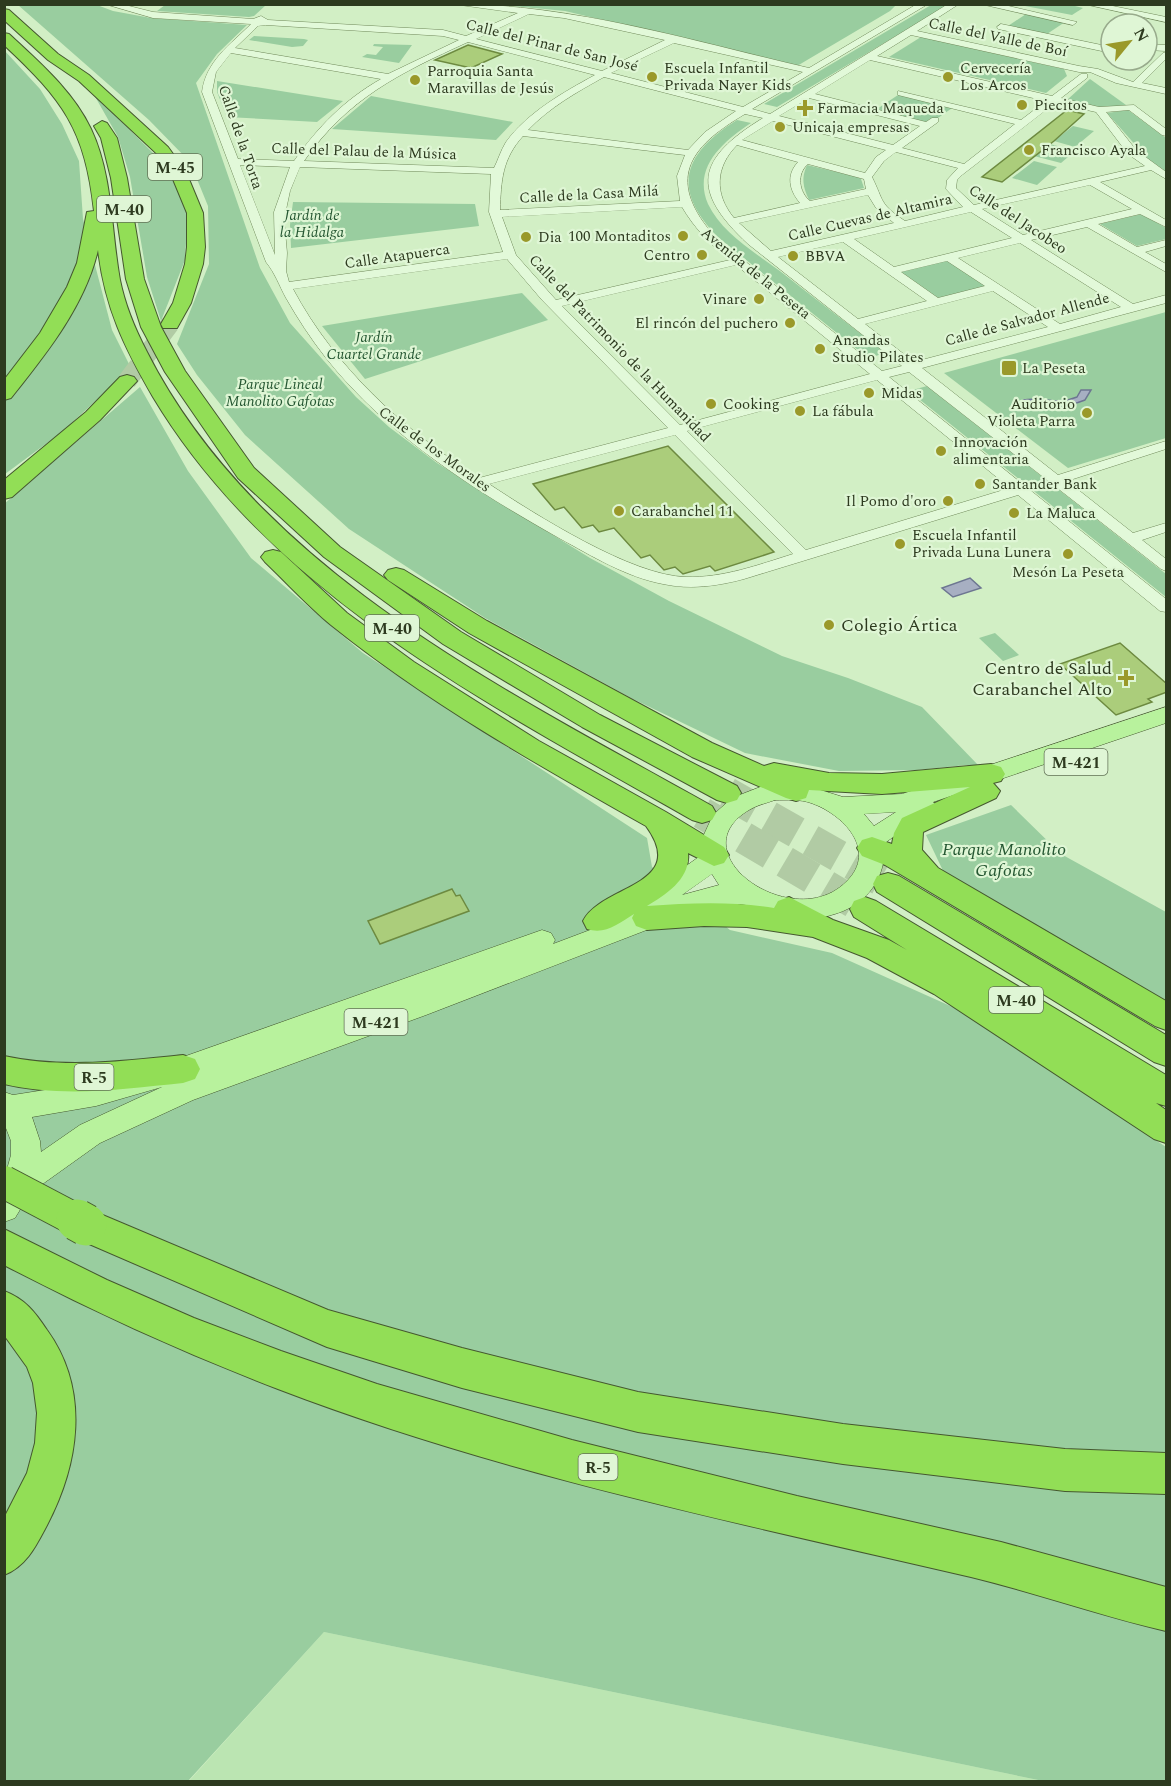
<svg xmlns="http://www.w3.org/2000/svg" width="1171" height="1786" viewBox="0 0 1171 1786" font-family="Spectral,serif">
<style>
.farmland{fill:#bbe5b2}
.green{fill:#99cd9f}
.water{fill:#a7afc2;stroke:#6d7691;stroke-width:1.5}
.building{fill:#abcd7b;stroke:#6d8a40;stroke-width:1.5}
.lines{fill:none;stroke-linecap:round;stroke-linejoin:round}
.highway-tunnel-far1{stroke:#b1cba4;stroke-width:19;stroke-dasharray:19 10;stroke-linecap:butt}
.highway-tunnel{stroke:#b1cba4;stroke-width:32;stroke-dasharray:32 16;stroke-linecap:butt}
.minor-casing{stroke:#718a5b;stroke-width:1}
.major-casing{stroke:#45582f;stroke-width:1}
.highway-casing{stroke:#45582f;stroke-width:2}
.minor{fill:#e2f9d9;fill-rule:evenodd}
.major{fill:#b8f29d;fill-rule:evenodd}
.highway{fill:#92de56;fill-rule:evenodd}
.highway-bridge-far1-casing{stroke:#45582f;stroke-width:34;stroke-linecap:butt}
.highway-bridge-casing{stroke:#45582f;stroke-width:43;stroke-linecap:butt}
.highway-bridge-far1{stroke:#92de56;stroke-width:32}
.highway-bridge{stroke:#92de56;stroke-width:41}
.poi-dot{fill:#9a992a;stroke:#dff6d5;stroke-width:2}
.labels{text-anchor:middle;stroke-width:4.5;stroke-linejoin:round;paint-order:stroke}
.far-street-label{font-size:15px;fill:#2d3a1f;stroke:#dff6d5}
.far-poi-label{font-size:15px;fill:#2d3a1f;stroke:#dff6d5;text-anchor:start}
.far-park-label{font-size:15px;font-style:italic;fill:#255732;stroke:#dff6d5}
.shield{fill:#dff6d5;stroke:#627256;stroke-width:1.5}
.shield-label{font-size:16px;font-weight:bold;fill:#2d3a1f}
.poi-label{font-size:18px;fill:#2d3a1f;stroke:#dff6d5;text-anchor:start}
.park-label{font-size:18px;font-style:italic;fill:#255732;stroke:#dff6d5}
</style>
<rect width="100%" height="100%" fill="#d2efc5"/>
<polygon class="farmland" points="324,1632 1043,1781 188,1782"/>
<g class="green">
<polygon points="1067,4 1083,8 1072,15 1020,5"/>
<polygon points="18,5 97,5 113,11 151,18 247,25 217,54 196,83 260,268 290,323 356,397 389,427 437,463 590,558 669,601 782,656 848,678 922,707 979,766 966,765 917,770 839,771 745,753 633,699 485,618 349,529 245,435 197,375 177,344 209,264 208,206 190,162 149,120"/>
<polygon points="165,5 165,4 266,5 254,16 249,17 157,11"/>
<polygon points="502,5 896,5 890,11 797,66 565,11"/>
<polygon points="931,5 948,5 777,107 764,104"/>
<polygon points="1026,14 1065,22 1047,34 1008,26"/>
<polygon points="254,36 304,39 308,40 303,46 292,47 249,40"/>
<polygon points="921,37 1064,69 1067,76 1046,93 889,57"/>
<polygon points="374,44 412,45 399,63 362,57 367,54 376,55 383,47 373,46"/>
<polygon points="4,50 40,89 62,124 79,161 83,219 112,330 131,368 62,432 5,474"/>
<polygon points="1090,79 1126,105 1104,108 1067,100"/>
<polygon points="217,81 343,101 317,122 227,117 217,92"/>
<polygon points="93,93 170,170 188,210 185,260 161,321 147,277 130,177 118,137"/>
<polygon points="901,93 955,106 928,125 874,111"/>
<polygon points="371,96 513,122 496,140 332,129"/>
<polygon points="1128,110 1166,138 1166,172 1147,158 1107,113"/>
<path d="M 737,120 L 751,123 C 724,141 692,167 708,204 C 722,234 759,255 785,275 C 818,301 852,327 886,353 L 868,358 L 719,238 C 671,190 682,154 737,120 Z"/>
<polygon points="1073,126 1094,131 1075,147 1054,141"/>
<polygon points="1050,144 1075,151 1061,163 1034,156"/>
<polygon points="1034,161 1057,167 1037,185 1012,178"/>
<path d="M 807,165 L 858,177 L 861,179 L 864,188 L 809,200 C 803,187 801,178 807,165 Z"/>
<polygon points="293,202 475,204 479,226 291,248 290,225"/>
<polygon points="1142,214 1166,228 1166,239 1137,246 1100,224"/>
<polygon points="948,260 986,286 938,298 901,272"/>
<polygon points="522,293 548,320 365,379 322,326"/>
<polygon points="1166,312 1166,438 1068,468 944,373"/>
<polygon points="927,386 1166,574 1166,597 909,391"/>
<polygon points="140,387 188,471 251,558 363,653 647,838 652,867 730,930 832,953 966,1013 1166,1147 1166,1781 1043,1781 324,1632 188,1781 5,1781 4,504"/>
<polygon points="995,633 1019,655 1003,661 979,638"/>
<polygon points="1011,805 1061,854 1166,912 1166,1006 946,877 926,835"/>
</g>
<g class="water">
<path d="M 1081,390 L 1091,390 L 1085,400 C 1063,409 1046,407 1023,400 C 1043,396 1056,406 1077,397 Z"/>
<polygon points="970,578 981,588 953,597 942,588"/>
</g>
<g class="building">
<polygon points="468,45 502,54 471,68 435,60"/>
<polygon points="1067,110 1084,114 1054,141 1002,182 982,177"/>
<polygon points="668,446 774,552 715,571 710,566 683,574 675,567 664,570 650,555 641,558 614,528 599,532 593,525 582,528 564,507 555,510 533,484"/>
<polygon points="1120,643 1167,684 1167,692 1148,699 1152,702 1116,715 1060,664"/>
<polygon points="452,889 456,896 460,895 469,911 380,944 368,921"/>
</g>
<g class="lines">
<polyline class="highway-tunnel-far1" points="127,381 170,324"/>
<g class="highway-tunnel">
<polyline points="727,793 888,884"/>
<polyline points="702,813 865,909"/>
</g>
<defs>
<g id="minor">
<path d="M 105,4 L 121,4 L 153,12 L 253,19 L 261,16 L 268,20 L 443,30 L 466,36 L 518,13 L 453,4 C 573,4 692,41 809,68 L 917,4 L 928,4 L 752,109 L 770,114 L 948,4 L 959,4 L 917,31 L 1079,66 L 1098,69 L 1133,82 L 1163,53 L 1166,52 L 1166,59 L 1142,83 L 1166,88 L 1166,94 L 1116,83 L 1090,72 L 1079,72 L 911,35 L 877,56 L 1052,96 L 1081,74 L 1087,74 L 1087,78 L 1061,98 L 1099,107 L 1134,105 L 1166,129 L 1166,136 L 1162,135 L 1129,110 L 1106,112 L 1136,150 L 1166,172 L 1166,179 L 1151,170 L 1100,182 L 1166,220 L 1166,227 L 1140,214 L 1098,224 L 1137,247 L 1166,240 L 1166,246 L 1145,252 L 1166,264 L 1166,272 L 1087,227 L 1031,240 L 1133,304 L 1166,295 L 1166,303 L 922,368 L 1058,475 L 1166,441 L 1166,449 L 1067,481 L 1133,533 L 1166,523 L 1166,532 L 1142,540 L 1166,559 L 1166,571 L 1161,569 L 909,372 L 889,377 L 1166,599 L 1166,612 L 1160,611 L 1018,495 L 744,579 C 718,586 690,590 663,584 C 626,577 592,556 559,538 C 474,490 388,436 326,358 C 311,339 298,319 286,298 C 279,285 275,273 266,262 L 202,92 C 206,61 230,45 251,24 L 153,18 ZM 529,14 L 564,18 L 665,40 L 602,71 L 476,39 ZM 266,25 L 443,36 L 459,40 L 388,74 L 235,48 L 258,26 ZM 468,42 L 595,75 C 562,93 527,113 506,142 C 501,150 498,160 494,168 L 304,161 C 348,98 400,73 468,42 ZM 674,43 L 803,72 L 743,107 L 611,73 ZM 231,53 L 381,79 C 344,100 318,127 294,161 L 238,159 L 212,92 L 216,72 ZM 870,60 L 1046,101 L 1021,120 L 898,91 L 898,95 L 1015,124 L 964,164 L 902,148 L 938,122 L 938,118 L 932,118 L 926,122 L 815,94 ZM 604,77 L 736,111 L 705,132 L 688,150 L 528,130 C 550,107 577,92 604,77 ZM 809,98 L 920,126 L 893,145 L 779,116 ZM 1055,103 L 1096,112 L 1128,154 L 1145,166 L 974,205 L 956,188 L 957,180 L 962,175 ZM 745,114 L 763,118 C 696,159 690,190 748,244 L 902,366 L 882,371 L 716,238 C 665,181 687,148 745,114 ZM 773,121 L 886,150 L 876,157 L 865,173 L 742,140 ZM 523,136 L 685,155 L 677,176 L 680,201 L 500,210 C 501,181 502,159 523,136 ZM 737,145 L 798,162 C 786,175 789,190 800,203 L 734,218 C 714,194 715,167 737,145 ZM 896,152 L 958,168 L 947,180 L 946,189 L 963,207 L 905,221 C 879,204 884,201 872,177 L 884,161 ZM 808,164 L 864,179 L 866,189 L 810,201 C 799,192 796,174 808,164 ZM 240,165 L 290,167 L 274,212 L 275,255 ZM 300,167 L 491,174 L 489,212 L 503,252 L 289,282 L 286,271 L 287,253 L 284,219 L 290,191 ZM 1090,185 L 1132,209 L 1023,235 L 982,209 ZM 868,195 L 876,208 L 894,223 L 771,251 L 739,223 ZM 682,207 C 695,229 710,244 730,260 L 556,300 L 516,255 L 502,217 ZM 971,212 L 1012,238 L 894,267 L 854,239 ZM 843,242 L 927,301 L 858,319 L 778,257 ZM 1020,243 L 1121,307 L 1060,324 L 958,258 ZM 507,259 L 542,300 L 668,428 L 479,478 C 404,430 335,368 293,289 ZM 947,261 L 985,286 L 938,298 L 901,272 ZM 736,265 L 870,374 L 680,425 L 562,306 ZM 993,291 L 1048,327 L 914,362 L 865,324 ZM 877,380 L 1010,488 L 806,550 L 687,431 ZM 675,435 L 793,554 C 758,565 723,578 686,577 C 632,576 536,515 489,484 Z"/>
<polygon points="981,4 1000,4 1077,22 1073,25"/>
<polygon points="1084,4 1103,4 1166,17 1166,22"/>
<polygon points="1001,24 1111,47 1111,53 998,29 997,27"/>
<polygon points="1147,44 1166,45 1166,51 1147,50"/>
</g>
<path id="major" d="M 1166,707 L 1166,723 L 933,802 L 939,809 L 936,815 L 907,827 L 882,845 C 886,859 882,872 875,884 C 855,918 807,924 772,915 C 763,913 755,907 746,905 C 732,902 715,906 701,909 L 426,1015 L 193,1100 L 100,1143 L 30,1193 L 15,1218 L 4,1222 L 4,1180 L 11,1155 L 11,1141 L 4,1123 L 4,1092 L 13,1095 L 96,1082 L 183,1057 L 542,930 L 551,933 L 555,940 L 553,944 L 635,913 L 629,911 L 625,904 L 629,897 L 659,885 L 703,854 L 701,841 L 713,815 L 732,798 L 765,785 L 773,782 L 801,784 L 843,797 L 902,794 ZM 775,800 C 787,800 800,799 811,803 C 843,814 878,850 847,881 C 794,936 676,853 749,810 C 757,805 767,803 775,800 ZM 896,812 L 874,826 L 864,814 ZM 712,874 L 719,885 L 682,895 ZM 162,1087 L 80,1125 L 41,1152 L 40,1141 L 32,1117 L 96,1106 Z"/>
<g id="highway">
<polygon points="4,9 9,10 58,54 89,75 168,147 186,172 203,213 205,247 203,264 191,303 177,328 163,328 161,324 173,303 185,264 187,247 187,213 170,172 156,153 79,81 48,60 4,20"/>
<path d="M 4,33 L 9,34 C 39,62 73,91 91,129 C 113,176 111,230 120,280 C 125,305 135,329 147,352 C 258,571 507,691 712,806 L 716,813 L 712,820 L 702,823 L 692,820 C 496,708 273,597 153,397 C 124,347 105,308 98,250 C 85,306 46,354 11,398 L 4,400 L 4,380 L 40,333 L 67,287 L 77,263 L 87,212 L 94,211 C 85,129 63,100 4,45 Z"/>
<polygon points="102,121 107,123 117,138 127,178 144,279 161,327 185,371 254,468 340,547 461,632 600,715 737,786 741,793 737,800 727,803 717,800 582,727 443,644 324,557 238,478 165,372 141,327 126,279 111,178 101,138 94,126"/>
<polygon points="127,375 134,377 137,381 100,420 12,497 4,499 4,480 86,412 120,377"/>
<path d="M 273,550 L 281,552 L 347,613 L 414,662 L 539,741 L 666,812 L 724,847 L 729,855 L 724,863 L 714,866 L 688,853 C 691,878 667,894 647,906 C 690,903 732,901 774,908 L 778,901 L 789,897 L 833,920 L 889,940 L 907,950 L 854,917 L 850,909 L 854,901 L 865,897 L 876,901 L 1166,1075 L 1166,1106 L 1156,1103 L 1166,1110 L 1166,1143 L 1154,1139 L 934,994 L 867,958 L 813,937 L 747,927 L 704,926 L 647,930 L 636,926 L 632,918 L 634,914 C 618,924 605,935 587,929 L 583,921 C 602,884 690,886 646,826 C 538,765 428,703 331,625 C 308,606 287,583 265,562 L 261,557 L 265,552 Z"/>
<polygon points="396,568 404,570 487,621 712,743 764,766 774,763 829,773 882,774 991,764 1001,767 1005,774 1001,781 993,783 1000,791 996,798 923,832 922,850 938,868 1166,1001 1166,1030 1155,1026 885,865 862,856 857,848 862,840 872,837 892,844 894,833 902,818 970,787 882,794 809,790 806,798 796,801 786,798 692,757 469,633 388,580 384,575 388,570"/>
<polygon points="888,873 899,876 1166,1035 1166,1066 1154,1062 877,892 873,884 877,876"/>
<path d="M 183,1055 L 195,1059 L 200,1069 L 195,1079 L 183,1083 C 123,1089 64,1098 4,1084 L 4,1056 C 64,1069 123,1061 183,1055 Z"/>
<polygon points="86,1208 328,1310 462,1348 638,1392 843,1424 1065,1449 1166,1453 1166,1494 1065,1491 843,1464 638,1432 462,1388 327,1347 73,1237 68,1225 73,1213"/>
<path d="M 4,1229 L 107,1280 L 194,1318 L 281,1351 L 377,1384 L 572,1440 L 797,1496 L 1001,1542 L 1166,1587 L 1166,1631 C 1101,1616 1037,1593 971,1577 C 739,1523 502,1475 278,1389 C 184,1353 94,1312 4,1265 Z"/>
<path d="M 4,1291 C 25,1299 35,1312 47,1330 C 91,1391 79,1466 45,1529 C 35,1548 25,1567 4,1575 L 4,1518 L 27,1473 L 35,1443 L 37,1413 L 33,1383 L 27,1367 L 4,1335 Z"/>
</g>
</defs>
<use href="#minor" class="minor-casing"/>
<use href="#major" class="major-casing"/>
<use href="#highway" class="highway-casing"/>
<use href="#minor" class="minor"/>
<use href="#major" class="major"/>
<use href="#highway" class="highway"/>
<defs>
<polyline id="highway-bridge-far1" points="4,1182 80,1222"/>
<polyline id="highway-bridge" points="77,1220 86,1225"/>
</defs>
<use href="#highway-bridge-far1" class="highway-bridge-far1-casing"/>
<use href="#highway-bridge" class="highway-bridge-casing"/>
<use href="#highway-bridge-far1" class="highway-bridge-far1"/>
<use href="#highway-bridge" class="highway-bridge"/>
</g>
<g class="poi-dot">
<circle cx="652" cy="77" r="6"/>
<circle cx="948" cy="77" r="6"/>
<circle cx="415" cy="80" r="6"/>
<circle cx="1022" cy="105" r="6"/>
<path d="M802 99h6v6h6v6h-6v6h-6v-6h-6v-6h6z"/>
<circle cx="780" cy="127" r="6"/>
<circle cx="1029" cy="150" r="6"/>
<circle cx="683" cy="236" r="6"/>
<circle cx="526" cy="237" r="6"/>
<circle cx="702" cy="255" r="6"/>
<circle cx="793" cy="256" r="6"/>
<circle cx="759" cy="299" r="6"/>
<circle cx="790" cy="323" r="6"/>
<circle cx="820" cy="349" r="6"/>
<rect x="1001" y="360" width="16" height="16" rx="3"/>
<circle cx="869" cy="393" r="6"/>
<circle cx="711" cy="404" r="6"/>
<circle cx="800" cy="411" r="6"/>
<circle cx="1087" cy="413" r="6"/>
<circle cx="941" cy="451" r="6"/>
<circle cx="980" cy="484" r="6"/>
<circle cx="948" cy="501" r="6"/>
<circle cx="619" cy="511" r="6"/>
<circle cx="1014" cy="513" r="6"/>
<circle cx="900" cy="544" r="6"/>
<circle cx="1068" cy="554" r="6"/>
<circle cx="829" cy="625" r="6"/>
<path d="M1123 669h6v6h6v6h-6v6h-6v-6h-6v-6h6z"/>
</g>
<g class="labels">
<g class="far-street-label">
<text transform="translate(998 37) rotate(12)" y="5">Calle del Valle de Boí</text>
<text transform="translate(552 45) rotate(14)" y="5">Calle del Pinar de San José</text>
<text transform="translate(241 137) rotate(71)" y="5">Calle de la Torta</text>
<text transform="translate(364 151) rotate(2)" y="5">Calle del Palau de la Música</text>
<text transform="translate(589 194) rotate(-3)" y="5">Calle de la Casa Milá</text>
<text transform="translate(870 217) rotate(-13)" y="5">Calle Cuevas de Altamira</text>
<text transform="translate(1018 219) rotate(33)" y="5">Calle del Jacobeo</text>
<text transform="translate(397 256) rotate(-8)" y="5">Calle Atapuerca</text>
<text transform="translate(756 273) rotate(39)" y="5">Avenida de la Peseta</text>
<text transform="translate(1027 319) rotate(-15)" y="5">Calle de Salvador Allende</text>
<text transform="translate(620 348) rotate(46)" y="5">Calle del Patrimonio de la Humanidad</text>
<text transform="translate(435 449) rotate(36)" y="5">Calle de los Morales</text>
</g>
<g class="far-poi-label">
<text x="664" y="73">Escuela Infantil<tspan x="664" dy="17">Privada Nayer Kids</tspan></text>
<text x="960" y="73">Cervecería<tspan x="960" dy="17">Los Arcos</tspan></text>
<text x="427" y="76">Parroquia Santa<tspan x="427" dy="17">Maravillas de Jesús</tspan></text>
<text x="1034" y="110">Piecitos</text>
<text x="817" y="113">Farmacia Maqueda</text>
<text x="792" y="132">Unicaja empresas</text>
<text x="1041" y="155">Francisco Ayala</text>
<text x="671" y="241" text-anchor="end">100 Montaditos</text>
<text x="538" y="242">Dia</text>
<text x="690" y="260" text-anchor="end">Centro</text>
<text x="805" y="261">BBVA</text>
<text x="747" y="304" text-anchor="end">Vinare</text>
<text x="778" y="328" text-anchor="end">El rincón del puchero</text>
<text x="832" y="345">Anandas<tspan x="832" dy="17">Studio Pilates</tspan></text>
<text x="1022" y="373">La Peseta</text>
<text x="881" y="398">Midas</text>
<text x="723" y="409">Cooking</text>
<text x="1075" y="409" text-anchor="end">Auditorio<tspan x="1075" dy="17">Violeta Parra</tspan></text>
<text x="812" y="416">La fábula</text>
<text x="953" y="447">Innovación<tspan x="953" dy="17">alimentaria</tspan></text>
<text x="992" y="489">Santander Bank</text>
<text x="936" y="506" text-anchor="end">Il Pomo d'oro</text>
<text x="631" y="516">Carabanchel 11</text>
<text x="1026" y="518">La Maluca</text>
<text x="912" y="540">Escuela Infantil<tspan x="912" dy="17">Privada Luna Lunera</tspan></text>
<text x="1068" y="577" text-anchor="middle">Mesón La Peseta</text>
</g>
<g class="far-park-label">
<text x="312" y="220">Jardín de<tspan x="312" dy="17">la Hidalga</tspan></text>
<text x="374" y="342">Jardín<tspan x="374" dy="17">Cuartel Grande</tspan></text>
<text x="280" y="389">Parque Lineal<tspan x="280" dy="17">Manolito Gafotas</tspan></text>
</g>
<g class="shield">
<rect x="148" y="154" width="54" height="26" rx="4.5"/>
<rect x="97" y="196" width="54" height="26" rx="4.5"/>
<rect x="365" y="615" width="54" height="26" rx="4.5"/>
<rect x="1044.5" y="749" width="63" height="26" rx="4.5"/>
<rect x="989" y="987" width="54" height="26" rx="4.5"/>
<rect x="344.5" y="1009" width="63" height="26" rx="4.5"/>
<rect x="74.5" y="1064" width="39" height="26" rx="4.5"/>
<rect x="578.5" y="1454" width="39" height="26" rx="4.5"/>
</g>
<g class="shield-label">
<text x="175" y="173">M-45</text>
<text x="124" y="215">M-40</text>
<text x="392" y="634">M-40</text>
<text x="1076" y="768">M-421</text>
<text x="1016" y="1006">M-40</text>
<text x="376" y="1028">M-421</text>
<text x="94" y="1083">R-5</text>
<text x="598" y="1473">R-5</text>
</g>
<g class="poi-label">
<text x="841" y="631">Colegio Ártica</text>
<text x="1112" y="674" text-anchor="end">Centro de Salud<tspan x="1112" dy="21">Carabanchel Alto</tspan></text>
</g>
<g class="park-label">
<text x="1004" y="855">Parque Manolito<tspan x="1004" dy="21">Gafotas</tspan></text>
</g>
</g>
<rect width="1171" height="1786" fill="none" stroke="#2d3a1f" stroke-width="12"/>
<g transform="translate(1129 42) rotate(60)"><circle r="28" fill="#dff6d5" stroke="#98ab8c" stroke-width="1.5"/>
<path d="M0-4.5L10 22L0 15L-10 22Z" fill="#9a992a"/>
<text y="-9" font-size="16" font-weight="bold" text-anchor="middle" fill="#2d3a1f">N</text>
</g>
</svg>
